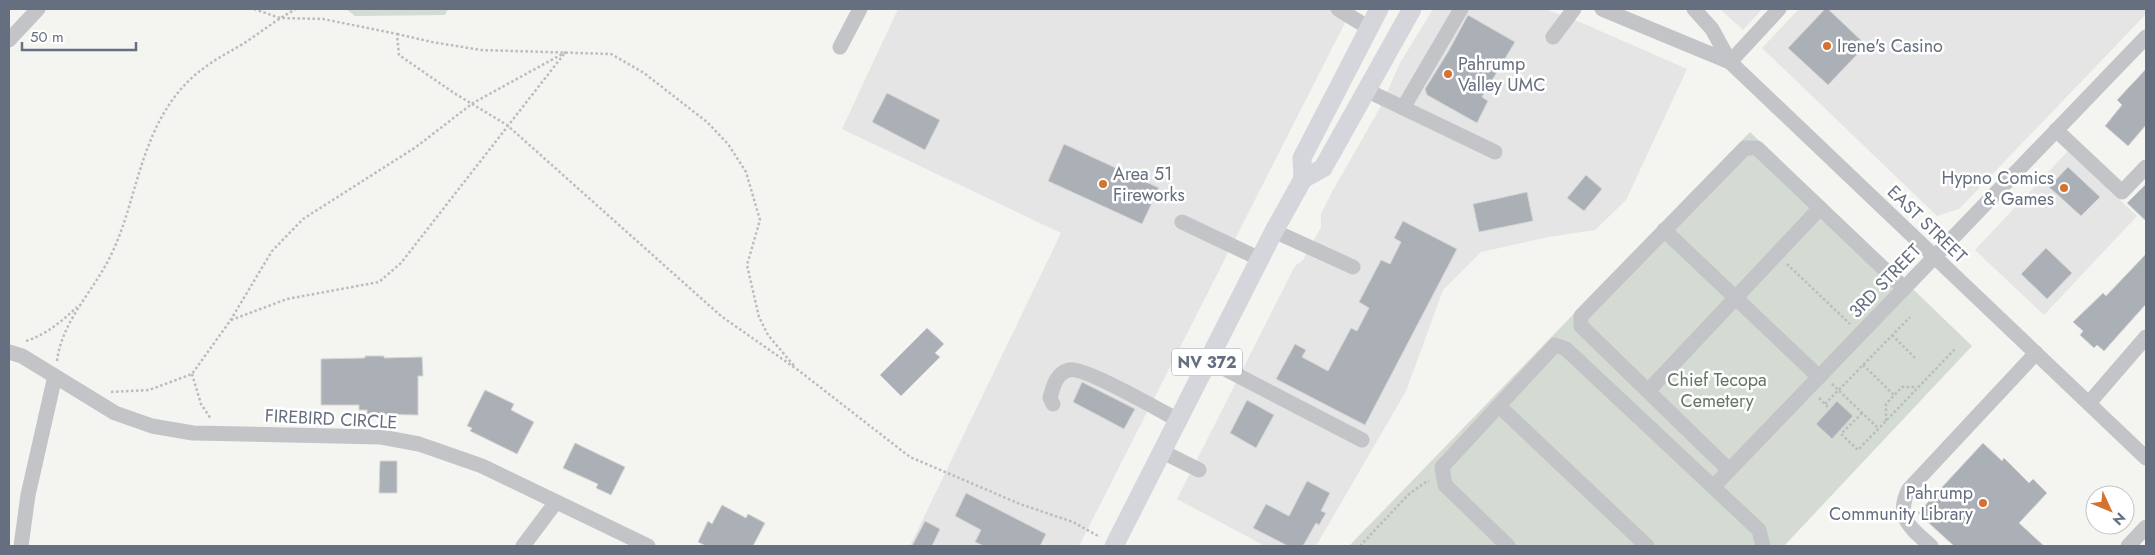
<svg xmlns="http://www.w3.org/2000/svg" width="2155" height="555" viewBox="0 0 2155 555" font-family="Jost,sans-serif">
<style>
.built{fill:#e4e5e4}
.green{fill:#d4dbd2}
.building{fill:#abafb6;stroke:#d5d5d3}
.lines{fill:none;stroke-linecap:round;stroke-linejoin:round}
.path{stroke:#bbbcbf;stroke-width:2.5;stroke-dasharray:2.5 2.5;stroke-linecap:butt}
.minor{stroke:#c2c4c8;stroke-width:15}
.major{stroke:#d4d6db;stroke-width:19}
.poi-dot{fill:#d5722f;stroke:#fff;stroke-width:2}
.labels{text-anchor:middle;stroke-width:5;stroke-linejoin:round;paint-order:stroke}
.shield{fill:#fff;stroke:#939aa5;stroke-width:1}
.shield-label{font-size:16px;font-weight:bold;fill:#656f7f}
.poi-label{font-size:18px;fill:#656f7f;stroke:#fff;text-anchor:start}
.street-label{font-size:18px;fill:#656f7f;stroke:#fff}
.park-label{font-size:18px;fill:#647764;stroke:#fff}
</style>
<rect width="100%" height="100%" fill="#f4f4f0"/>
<g class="built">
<polygon points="898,9 1352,9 1079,546 910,546 1061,233 842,129"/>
<polygon points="1433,9 1545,9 1582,23 1687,69 1626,200 1595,230 1548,237 1481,252 1443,290 1406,391 1316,546 1265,546 1177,499 1295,266 1303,260 1321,227 1321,214 1332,192 1380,108 1400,63"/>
<polygon points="1720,9 1762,9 1743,30"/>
<polygon points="1799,9 2146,9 2146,14 1959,209 1937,216 1762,48"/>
<polygon points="2068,151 2137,216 2044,315 1975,250"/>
</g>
<g class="green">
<polygon points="346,9 448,9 445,15 355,16"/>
<polygon points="1750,132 1972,346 1784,546 1349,546"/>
</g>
<g class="building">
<polygon points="1825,9 1828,9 1866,45 1828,85 1788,48"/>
<polygon points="1468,15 1515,42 1482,97 1488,101 1477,123 1427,95 1425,89 1448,52"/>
<polygon points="2146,69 2146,125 2128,146 2105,126 2122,105 2117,100"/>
<polygon points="887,93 940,120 925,150 872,122"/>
<polygon points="1064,144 1159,188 1142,224 1048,181"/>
<polygon points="2068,167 2100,197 2081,216 2049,187"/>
<polygon points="1586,175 1602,189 1584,211 1567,198"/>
<polygon points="2146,184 2146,221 2127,203"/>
<polygon points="1527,192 1533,221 1479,232 1473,204"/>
<polygon points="1403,221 1457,249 1365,425 1276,379 1295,344 1306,350 1302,357 1328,371 1351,328 1357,331 1369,308 1359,302 1381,260 1390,264 1401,242 1394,238"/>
<polygon points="2046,248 2072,273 2047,299 2021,274"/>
<polygon points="2146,254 2146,304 2104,351 2097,345 2094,348 2080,335 2083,331 2073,322 2103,293 2106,296"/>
<polygon points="927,328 944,344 935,353 940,357 901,396 880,375"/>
<polygon points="365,356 384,356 384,358 422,357 423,376 418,376 418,415 367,414 367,410 359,410 359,405 321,405 321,359 365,358"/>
<polygon points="1082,382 1135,409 1124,429 1073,402"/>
<polygon points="485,390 514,404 511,410 534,422 517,454 470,431 472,428 467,426"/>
<polygon points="1247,400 1274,415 1256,448 1230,433"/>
<polygon points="1837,401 1853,416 1832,439 1816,424"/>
<polygon points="575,443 625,467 611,495 596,488 598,484 563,468"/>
<polygon points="1983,443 2002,461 2004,458 2029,483 2033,479 2047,493 2019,523 2044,546 1954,546 1918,513"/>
<polygon points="380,461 397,461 397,493 379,493"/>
<polygon points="1307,481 1330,493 1321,511 1326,513 1319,525 1316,523 1303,546 1288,546 1253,528 1266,504 1289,516"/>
<polygon points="966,493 1046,534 1040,546 984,546 975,542 981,530 955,516"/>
<polygon points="722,505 746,518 748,514 765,523 753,546 706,546 698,542 708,521 712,524"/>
<polygon points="925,521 940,529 932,546 912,546"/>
</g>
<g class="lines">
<g class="path">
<polyline points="254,9 280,18 323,19 397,34 399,55 454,93 507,125 721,316 798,370 910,457 1020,504 1073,522 1100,537"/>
<polyline points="397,34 432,42 481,50 611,54 644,73 707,122 728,144 746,172 760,220 747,265 759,317 768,335 795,367"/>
<polyline points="1787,264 1850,324"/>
<polyline points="231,320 287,299 379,282 401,263 564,54"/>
<polyline points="1892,335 1916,359"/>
<path d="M 26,341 C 47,334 61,322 77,307"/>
<path d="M 57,361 C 62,320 94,291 111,255 C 128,220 134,183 148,147 C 159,117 177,87 204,68 C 218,57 234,50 249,40 C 265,29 279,18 296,9"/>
<polyline points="1863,365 1894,395"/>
<polyline points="192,374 201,404 211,419"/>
<polyline points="1832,384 1878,428"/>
<polyline points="111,392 149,390 192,374 230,321 272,251 303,219 416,147 473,103 566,52"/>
<polyline points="1819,398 1829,408"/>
<polyline points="1825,404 1910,317"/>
<polyline points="1862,413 1841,434 1858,450 1955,349"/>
<polyline points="1886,421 1886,404 1902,387 1917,387"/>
<polyline points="1360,546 1408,495 1427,481 1429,481"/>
</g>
<g class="minor">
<polyline points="1338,9 1369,28"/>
<polyline points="1602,9 1730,62"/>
<polyline points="1694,9 1712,29 1730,62 2146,458"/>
<polyline points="1553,37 1574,9"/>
<polyline points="9,40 38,9"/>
<polyline points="840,47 860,9"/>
<polyline points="1730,62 1779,9"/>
<polyline points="1366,90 1495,152"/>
<polyline points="1403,108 1461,9"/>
<polyline points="2056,130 2122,192 2146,167"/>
<polyline points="1182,222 1260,259"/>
<polyline points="1664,230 1819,377"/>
<polyline points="1274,231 1353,267"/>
<polyline points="9,352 22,356 115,413 152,426 193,433 381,437 419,444 482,466 648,546"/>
<polyline points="1208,360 1362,440"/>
<polyline points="1648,391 1820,208"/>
<polyline points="2089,403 2146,337"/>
<path d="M 1053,404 L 1050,398 C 1053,387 1056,373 1069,370 C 1083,366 1161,411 1178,420"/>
<polyline points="1499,406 1647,546"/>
<polyline points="1161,451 1199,470"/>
<polyline points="1729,470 1581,326 1581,316 1745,148 1757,148 1904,288"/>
<polyline points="1713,487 2146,37"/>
<polyline points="21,546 28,495 55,376"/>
<polyline points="523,546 556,502"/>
<polyline points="1508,546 1445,485 1442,467 1555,345 1566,349 1759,530 1763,546"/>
<path d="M 1931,546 C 1911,528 1894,518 1909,489 L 2036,353"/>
<polyline points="2128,546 2146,527"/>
</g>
<g class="major">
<polyline points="1303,179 1323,168 1412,9"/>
<polyline points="1114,546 1274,231 1303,179 1302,158 1379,9"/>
</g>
</g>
<g class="poi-dot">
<circle cx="1827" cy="46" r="5"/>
<circle cx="1448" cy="74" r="5"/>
<circle cx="1103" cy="184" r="5"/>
<circle cx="2064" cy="188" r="5"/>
<circle cx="1983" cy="503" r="5"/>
</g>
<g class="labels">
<rect class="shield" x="1172" y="348.5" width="70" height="27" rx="4"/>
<g class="shield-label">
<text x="1207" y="368">NV 372</text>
</g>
<g class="poi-label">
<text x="1837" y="52">Irene's Casino</text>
<text x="1458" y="70">Pahrump<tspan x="1458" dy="21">Valley UMC</tspan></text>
<text x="1113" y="180">Area 51<tspan x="1113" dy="21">Fireworks</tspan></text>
<text x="2054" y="184" text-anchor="end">Hypno Comics<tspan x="2054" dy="21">&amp; Games</tspan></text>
<text x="1973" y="499" text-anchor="end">Pahrump<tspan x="1973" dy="21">Community Library</tspan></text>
</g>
<g class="street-label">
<text transform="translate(1927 224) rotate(44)" y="6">EAST STREET</text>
<text transform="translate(1885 281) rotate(-46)" y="6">3RD STREET</text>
<text transform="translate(331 419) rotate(3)" y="6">FIREBIRD CIRCLE</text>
</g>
<g class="park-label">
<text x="1717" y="386">Chief Tecopa<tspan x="1717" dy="21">Cemetery</tspan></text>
</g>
</g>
<rect width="2155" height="555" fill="none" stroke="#656f7f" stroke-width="20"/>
<g transform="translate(2110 510) rotate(134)"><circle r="24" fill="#ffffff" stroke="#c1c5cc"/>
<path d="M0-4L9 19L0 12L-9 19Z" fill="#d5722f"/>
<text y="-8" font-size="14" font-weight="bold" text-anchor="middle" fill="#656f7f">N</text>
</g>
<path d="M22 42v8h114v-8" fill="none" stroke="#656f7f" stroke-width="2.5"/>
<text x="30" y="42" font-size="15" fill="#656f7f" stroke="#ffffff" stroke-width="4" paint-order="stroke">50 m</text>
</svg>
